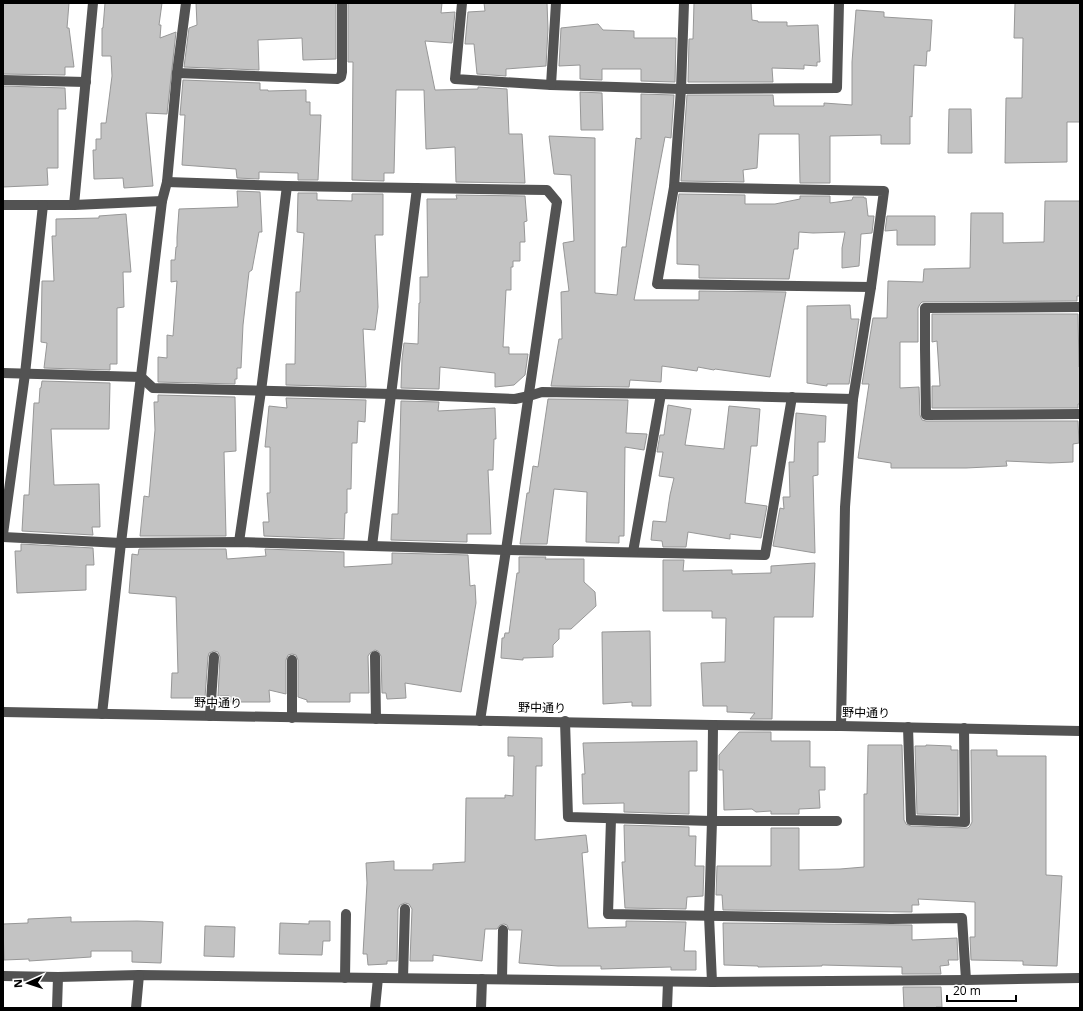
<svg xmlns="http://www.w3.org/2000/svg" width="1083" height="1011" viewBox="0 0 1083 1011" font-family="'Open Sans','Noto Sans JP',sans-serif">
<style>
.building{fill:#c3c3c3;stroke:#979797}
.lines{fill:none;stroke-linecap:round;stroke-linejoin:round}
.minor{stroke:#535353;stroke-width:10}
.labels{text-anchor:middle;stroke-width:3;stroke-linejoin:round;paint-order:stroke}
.street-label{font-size:12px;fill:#000;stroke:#fff}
</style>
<rect width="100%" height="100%" fill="#fff"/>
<g class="building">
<polygon points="3,3 69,3 67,28 69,28 74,67 65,67 65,75 3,74"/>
<polygon points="105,3 162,3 159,25 161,25 160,38 176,32 167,114 146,113 153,186 124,188 123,178 94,179 93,150 96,150 96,139 101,139 101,123 106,123 112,76 111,56 102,56 102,28 103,28"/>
<polygon points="196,3 336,3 336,59 303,60 302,38 258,40 259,70 184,67 189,28 197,25"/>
<polygon points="348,3 442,3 441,13 455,12 452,43 425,41 435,90 478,89 478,87 507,89 509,134 522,134 525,183 456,182 455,147 426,149 424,90 396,90 394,173 384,173 384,181 352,180 353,62 348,62"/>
<polygon points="484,3 547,3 548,29 546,66 506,69 506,76 477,74 474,44 465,44 468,12 485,11"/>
<polygon points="694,3 751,3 752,20 758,21 758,22 787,22 787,26 818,25 820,62 817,62 817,66 804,65 804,69 772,68 773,82 688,82 689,39 693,39"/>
<polygon points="1015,3 1080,3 1080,122 1067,122 1067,162 1005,163 1006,98 1022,98 1023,38 1014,38"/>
<polygon points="856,10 884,12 884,17 932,20 930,51 927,51 926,66 914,65 912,117 910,116 910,144 881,144 881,135 830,136 830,183 800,183 799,134 759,134 757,168 743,170 744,182 681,181 687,95 773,95 774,106 824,106 824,103 852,105 852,62"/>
<polygon points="598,24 603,30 634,31 634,38 676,38 675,82 641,81 641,69 602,69 602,80 580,79 580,65 559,66 561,28"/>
<polygon points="183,80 260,83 260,90 268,90 268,91 306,90 306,102 310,102 310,115 321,115 318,180 298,180 298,173 259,172 259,179 237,178 236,169 182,165 185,115 180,115"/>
<polygon points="3,86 65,88 66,109 58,109 58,168 47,168 48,185 3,187"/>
<polygon points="580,92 602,93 603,130 581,130"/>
<polygon points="641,94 674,95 671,138 665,137 634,300 699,300 699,291 786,292 770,377 715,369 714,370 698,367 697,371 662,366 661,382 630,380 629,387 551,386 559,339 562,339 561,292 569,291 563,243 574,241 571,175 554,174 549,136 595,138 595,293 617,295 622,247 626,247 636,138 641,139"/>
<polygon points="949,109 971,109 972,153 948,153"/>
<polygon points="237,191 260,192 262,232 259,232 252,270 249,272 243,325 241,368 237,368 237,379 235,379 235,384 158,382 158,357 167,358 167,335 173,336 177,281 171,282 171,260 175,260 176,247 177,247 177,237 179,209 238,207"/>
<polygon points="298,193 317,193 317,200 352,201 352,194 383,194 383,235 375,235 378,307 375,330 363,329 366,387 286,385 286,364 295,364 296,292 300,292 304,233 297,232"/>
<polygon points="679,194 745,195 745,204 775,204 800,199 800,196 830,196 830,203 852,200 853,197 864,197 864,198 866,198 868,216 874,216 872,233 861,234 859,266 842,268 842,248 845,232 813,233 799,232 798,249 794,249 789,279 699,278 699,265 677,264 677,208"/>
<polygon points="456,195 525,196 527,221 524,222 525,242 520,242 520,261 513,261 513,267 511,267 511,290 506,290 503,347 509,347 509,354 528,354 525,375 514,385 495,387 495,373 440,367 439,389 401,388 402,359 404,343 418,344 419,303 420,303 420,277 428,277 427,199 457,199"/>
<polygon points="1045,201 1080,201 1080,296 1077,296 1077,301 922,302 920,304 918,308 918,342 900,342 900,388 919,387 920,415 922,420 926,421 1078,421 1079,443 1073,444 1073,462 1050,463 1006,461 1007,466 966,468 891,468 891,463 858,458 869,384 862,384 873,318 887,318 888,281 923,282 924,269 970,268 971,213 1003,213 1003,243 1044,242"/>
<polygon points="126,214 131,272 123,272 124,307 117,308 117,364 110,364 110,370 44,368 47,343 41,342 42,281 54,281 52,236 56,236 56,219 99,218 99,216"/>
<polygon points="887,216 935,216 935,245 897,245 897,230 885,231"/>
<polygon points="850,305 851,319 859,319 849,384 827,384 827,386 807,383 807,306"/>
<polygon points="932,314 1078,314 1079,367 1080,367 1080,404 1078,404 1078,408 932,408 932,386 940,386 937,341 932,342"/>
<polygon points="42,381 110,383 109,429 51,429 54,485 99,484 100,527 92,527 93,535 22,531 24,495 29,495 34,403 39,403 40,388 41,388"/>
<polygon points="158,395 235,397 236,451 224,452 226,536 140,536 144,496 149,497 155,430 154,402 158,402"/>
<polygon points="286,398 366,400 365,422 358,421 357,443 352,443 351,489 347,489 347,513 345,513 344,539 264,536 263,522 269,522 267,493 270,493 270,447 265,447 269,406 287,408"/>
<polygon points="548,399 628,400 626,433 647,434 644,450 625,447 624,536 619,536 619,543 586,542 587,492 554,489 547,544 520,544 527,493 529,493 533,466 538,467"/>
<polygon points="401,401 439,402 438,411 495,408 496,439 494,439 493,470 488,470 491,534 467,534 467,542 391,540 392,514 398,514"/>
<polygon points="668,405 691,409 685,445 724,449 729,406 760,409 757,446 751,446 745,503 767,506 761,538 730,534 730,539 688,532 686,547 663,547 662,541 651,540 653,521 666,522 670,495 674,478 659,476 663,452 657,452 660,435 664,435"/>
<polygon points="796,413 826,416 825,442 818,442 818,475 813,476 815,553 773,546 780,508 784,509 783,497 790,497 789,462 794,462"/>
<polygon points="21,544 93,548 94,565 86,565 86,590 17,593 15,551 21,551"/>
<polygon points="139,549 226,549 227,559 266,556 265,549 344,552 344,567 392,564 392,553 468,555 470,586 475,585 476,603 461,692 405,683 406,698 387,699 386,693 382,693 381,656 378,651 375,650 370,653 368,656 369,693 350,693 350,702 307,702 307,700 298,697 298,660 296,655 292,654 288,655 286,660 286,694 269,690 270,702 230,702 229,696 218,696 220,657 218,652 214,651 209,653 208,657 205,697 192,698 171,698 172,673 178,673 176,597 129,593 132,554 138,555"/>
<polygon points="519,557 546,557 545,559 584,559 584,582 595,592 596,606 571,629 559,629 559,639 553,645 553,657 523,658 523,660 501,658 502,638 504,638 505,633 509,633 517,573 519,573"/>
<polygon points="663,560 684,560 683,571 732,570 732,574 771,573 771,566 815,563 813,617 774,617 772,719 750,719 755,713 727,712 727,706 703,706 701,663 725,662 726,618 712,618 712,611 663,611"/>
<polygon points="650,631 651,706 632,706 632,702 603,704 602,632"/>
<polygon points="739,732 771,732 771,741 810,741 810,767 825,767 825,790 819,790 820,808 799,809 799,814 771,814 771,811 756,812 752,809 724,810 723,770 719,770 719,755"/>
<polygon points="508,737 542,738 542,766 536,766 535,840 586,835 588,852 582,853 588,928 626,927 626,921 686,922 684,951 696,951 696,970 671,970 671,967 601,969 601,966 558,966 519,963 522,930 509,930 507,925 504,924 500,925 497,929 485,929 482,961 433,955 433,961 410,961 412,909 409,904 405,903 400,905 398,909 397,961 387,961 387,964 368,965 367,954 363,954 367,883 366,863 394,861 394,870 433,870 433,864 465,862 466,798 505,798 505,795 513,796 514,756 508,756"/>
<polygon points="697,741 697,771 689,771 689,814 624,812 624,803 583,804 582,774 585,774 583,743"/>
<polygon points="868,745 902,745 904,820 906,824 911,826 965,828 968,828 970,826 972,822 971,750 997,750 997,756 1046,756 1046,875 1062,876 1057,966 1023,965 1023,961 971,960 970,937 975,937 975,902 918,899 919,905 912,905 912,912 723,910 722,895 716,895 717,866 771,866 771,828 799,828 799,870 840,869 864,867 864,794 867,794"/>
<polygon points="926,745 951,746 951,750 958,750 958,815 917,814 915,746 926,746"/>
<polygon points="624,825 689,827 689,836 696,836 695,866 704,866 703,896 687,897 686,909 625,908 622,862 625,862"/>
<polygon points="71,917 71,922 137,921 163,922 161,963 132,962 132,951 91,951 91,957 29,961 29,959 4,960 3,924 28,923 28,919"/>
<polygon points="309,921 330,921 330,941 323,941 322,955 279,954 280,923 309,924"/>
<polygon points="723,923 912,925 912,940 957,938 958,960 948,960 949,965 940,966 941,974 902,974 902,967 822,965 822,966 758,967 758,966 724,965"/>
<polygon points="205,926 235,927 234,957 204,956"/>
<polygon points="903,987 941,987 942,1007 936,1007 936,1008 904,1008"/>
</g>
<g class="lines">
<g class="minor">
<polyline points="462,3 455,79 551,85 681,89 837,88 839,3"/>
<polyline points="684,3 681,89 674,187 657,284 871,287"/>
<polyline points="177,73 337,79 341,77 342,72 342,3"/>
<polyline points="3,80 86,82"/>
<polyline points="551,85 556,3"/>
<polyline points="167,182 287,186 547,190 557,202 506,550 480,721"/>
<polyline points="674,187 884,191 871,287 853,399 845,507 841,726"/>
<polyline points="3,205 74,205 162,201"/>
<polyline points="74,205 93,3"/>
<polyline points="1080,307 925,308 925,349 926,415 1080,414"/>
<polyline points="3,373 141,377 153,388 391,394 515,399 529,396 542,392 661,394 853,399"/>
<polyline points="3,534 25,374 43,205"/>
<polyline points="3,537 121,543 239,542 506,550 765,555 792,397"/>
<polyline points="239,542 261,391 287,186"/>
<polyline points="372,546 417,188"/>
<polyline points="633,552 661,394"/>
<polyline points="375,656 376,719"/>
<polyline points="292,660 292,718"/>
<polyline points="3,712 713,725 841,726 1080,731"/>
<polyline points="102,714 121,543 162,201 167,182 177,73 186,3"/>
<polyline points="210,716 214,657"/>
<polyline points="565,721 568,817 712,821 837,821"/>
<polyline points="908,727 911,820 965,822 964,728"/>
<polyline points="611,819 608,914 891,919 962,918 966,980"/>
<polyline points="3,976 58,977 139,975 712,982 966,980 1080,978"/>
<polyline points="345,978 346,914"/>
<polyline points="403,978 405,909"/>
<polyline points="502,979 503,930"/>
<polyline points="712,982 709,916 712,821 713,725"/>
<polyline points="57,1008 58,977"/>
<polyline points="136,1008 139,975"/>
<polyline points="375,1008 378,978"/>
<polyline points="481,1008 482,979"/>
<polyline points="667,1008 668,982"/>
</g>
</g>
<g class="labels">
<g class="street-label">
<text transform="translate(218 703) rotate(1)" y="4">野中通り</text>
<text transform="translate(542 708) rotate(1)" y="4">野中通り</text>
<text transform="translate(866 713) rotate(1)" y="4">野中通り</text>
</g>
</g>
<rect width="1083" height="1011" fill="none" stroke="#000000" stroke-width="8"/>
<g transform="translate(28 983) rotate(267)" stroke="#ffffff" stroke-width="3" paint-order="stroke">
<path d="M0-3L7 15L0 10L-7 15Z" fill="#000000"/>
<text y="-6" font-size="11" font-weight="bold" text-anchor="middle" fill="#000000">N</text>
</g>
<path d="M947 995v6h69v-6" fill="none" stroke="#000000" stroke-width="2"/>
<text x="953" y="995" font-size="12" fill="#000000" stroke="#ffffff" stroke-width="3" paint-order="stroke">20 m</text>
</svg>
